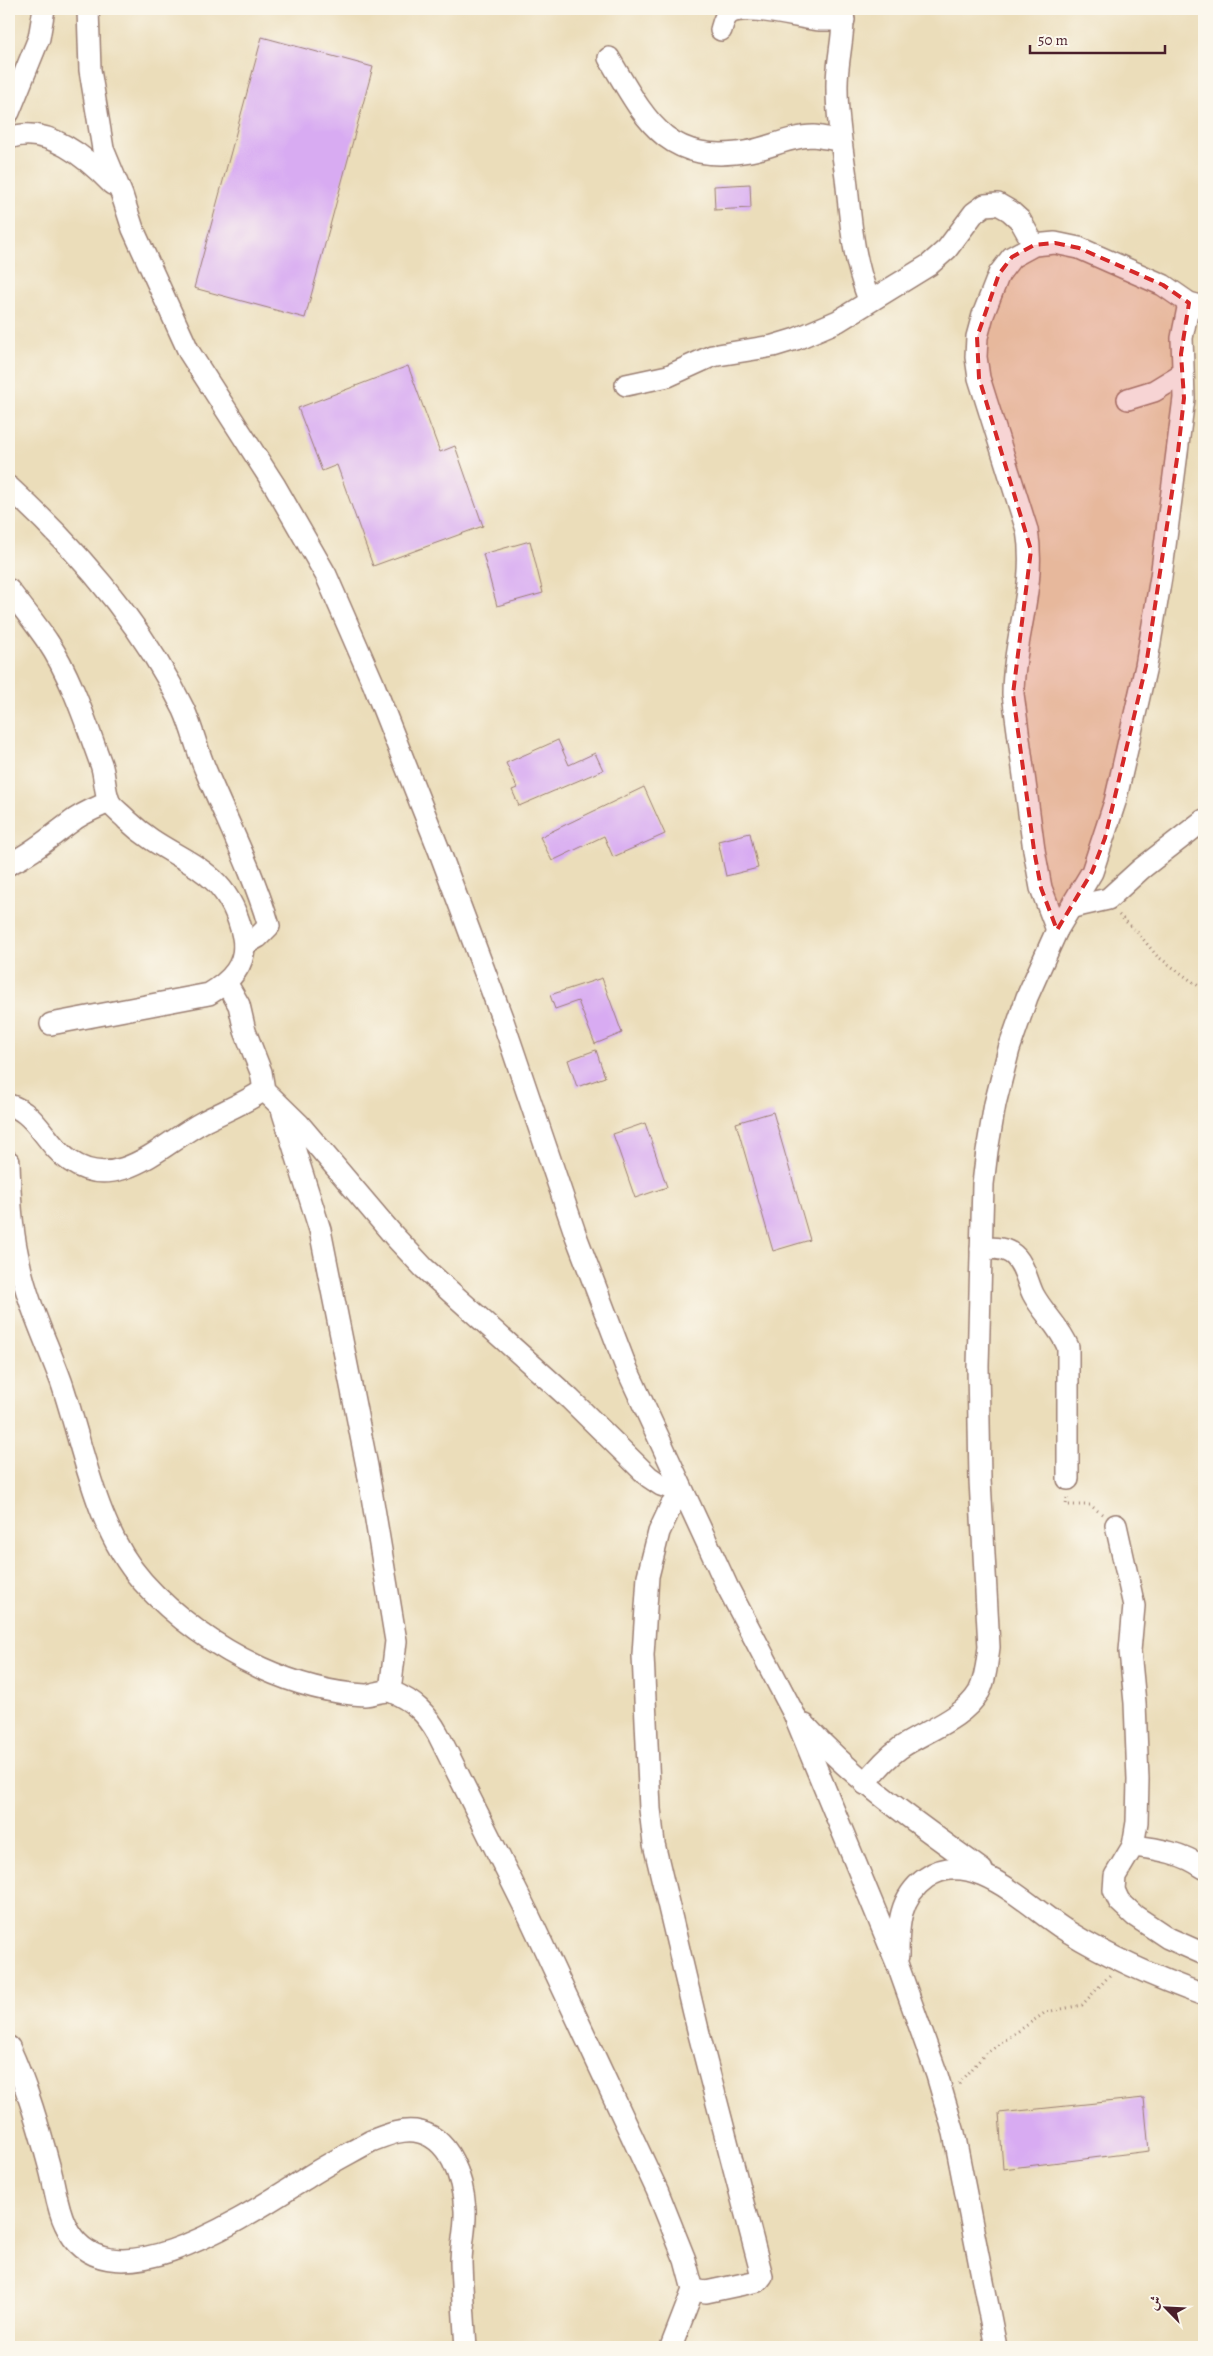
<svg xmlns="http://www.w3.org/2000/svg" width="1213" height="2356" viewBox="0 0 1213 2356" font-family="Alegreya,Amiri,serif">
<style>
.building{fill:#d8abf2}
.lines{fill:none;stroke-linecap:round;stroke-linejoin:round}
.minor-casing{stroke:#9a7e72;stroke-width:24}
.path{stroke:#9a7e72;stroke-width:3;stroke-dasharray:1 4;stroke-linecap:butt}
.minor{stroke:#fff;stroke-width:21}
.marked{fill:#d62828;fill-opacity:0.2;stroke:#d62828;stroke-width:4;stroke-dasharray:10 6;stroke-linejoin:round}
</style>
<rect width="100%" height="100%" fill="#fbf7ec"/>
<filter id="ink" filterUnits="userSpaceOnUse"><feTurbulence type="fractalNoise" baseFrequency=".02" numOctaves="2"/><feDisplacementMap in="SourceGraphic" scale="10" xChannelSelector="R" yChannelSelector="G"/><feConvolveMatrix kernelMatrix="1 2 1 2 8 2 1 2 1" color-interpolation-filters="sRGB"/></filter>
<filter id="wash" filterUnits="userSpaceOnUse"><feTurbulence type="fractalNoise" baseFrequency=".0096" numOctaves="4" result="noise"/><feDisplacementMap in="SourceGraphic" scale="20" xChannelSelector="R" yChannelSelector="G"/><feGaussianBlur stdDeviation="1.12" result="paint"/><feColorMatrix in="noise" values="0 0 0 0 0 0 0 0 0 0 0 0 0 0 0 0 0 1.4 0 .05"/><feComposite in="paint" operator="in"/></filter>
<g filter="url(#wash)">
<rect width="100%" height="100%" fill="#ebddba"/>
<g id="blocks">
<g class="building">
<polygon points="262,37 373,67 305,318 194,288"/>
<polygon points="750,184 751,208 715,210 714,186"/>
<polygon points="408,366 440,452 455,446 483,526 373,566 337,465 322,471 298,408"/>
<polygon points="530,541 543,593 497,606 483,554"/>
<polygon points="558,740 569,765 595,753 603,770 519,806 512,790 517,788 506,763"/>
<polygon points="644,787 665,834 613,857 604,836 552,861 540,837"/>
<polygon points="750,833 758,868 726,876 718,841"/>
<polygon points="602,978 622,1033 595,1044 578,1001 555,1009 550,995"/>
<polygon points="596,1050 605,1077 577,1087 568,1060"/>
<polygon points="773,1112 810,1240 773,1251 736,1123"/>
<polygon points="645,1123 667,1187 635,1198 613,1134"/>
<polygon points="1144,2098 1149,2151 1003,2169 999,2113"/>
</g>
</g>
</g>
<g filter="url(#ink)">
<use href="#blocks" fill-opacity="0" stroke="#9a7e72" stroke-width="1"/>
<g class="lines">
<defs>
<g id="minor">
<polyline points="88,9 90,70 103,149 122,195 133,229 189,352 275,486 326,575 373,683 439,850 502,1018 576,1236 626,1367 727,1586 794,1714 898,1966 937,2075 954,2133 996,2347"/>
<path d="M 843,9 C 845,36 836,62 837,89 C 837,119 842,147 846,177 C 851,223 852,255 869,300"/>
<path d="M 721,30 C 723,23 724,17 730,13 C 747,3 799,18 820,20 C 828,20 836,20 844,20"/>
<path d="M 609,58 C 646,121 667,166 750,151 C 771,147 792,136 813,136 C 822,137 831,139 839,140"/>
<polyline points="9,112 39,38 44,9"/>
<path d="M 9,138 C 47,124 88,159 112,184"/>
<polyline points="626,385 668,376 712,356 773,346 796,339 838,321 929,265 947,249 974,213 985,205 998,204 1010,211 1020,220 1034,245"/>
<polyline points="1128,399 1154,391 1182,374"/>
<path d="M 9,487 C 78,550 143,625 184,710 C 193,730 197,751 206,771 C 228,823 253,872 269,926 L 258,937 L 244,945"/>
<path d="M 9,590 C 22,607 36,624 48,642 C 70,674 87,726 101,764 C 105,775 104,789 109,801 C 112,808 122,814 127,820 C 174,865 227,861 243,937 C 248,964 231,981 209,994 L 51,1024"/>
<path d="M 9,864 C 33,853 50,837 71,822 C 82,813 96,808 109,802"/>
<polyline points="1073,907 1108,899 1141,869 1204,820"/>
<path d="M 1057,930 L 1041,888 L 1034,850 L 1013,694 C 1013,639 1037,586 1027,530 L 979,378 L 976,357 L 977,337 L 983,315 L 999,274 L 1012,257 L 1034,245 L 1055,243 L 1079,248 L 1163,285 L 1189,303 L 1204,307"/>
<polyline points="227,984 239,1005 245,1031 261,1072 264,1090 299,1124 394,1236 424,1268 570,1399 649,1477 661,1485 682,1492"/>
<path d="M 9,1105 C 37,1113 46,1145 70,1161 C 118,1194 163,1143 203,1122 C 224,1111 245,1103 264,1090"/>
<polyline points="283,1113 320,1230 367,1466 396,1641 390,1691"/>
<path d="M 9,1162 C 10,1194 11,1226 18,1257 C 26,1300 46,1340 61,1381 C 84,1448 95,1528 143,1582 C 175,1618 218,1648 261,1668 C 294,1683 329,1693 365,1695 C 373,1695 384,1689 392,1692 C 414,1701 427,1714 438,1734 L 530,1918 L 657,2190 L 685,2260 L 693,2290 L 671,2347"/>
<path d="M 981,1249 C 991,1248 1002,1247 1011,1253 C 1024,1261 1027,1282 1033,1294 C 1043,1313 1060,1327 1068,1347 L 1068,1479"/>
<polyline points="682,1492 671,1506 659,1532 648,1576 643,1655 650,1809 654,1844 699,2034 762,2276 758,2281 706,2292 693,2290"/>
<polyline points="1116,1525 1134,1606 1130,1651 1135,1703 1138,1780 1137,1822 1133,1846 1115,1876 1114,1890 1119,1901 1135,1916 1168,1938 1204,1954"/>
<path d="M 805,1725 C 856,1782 920,1825 982,1870"/>
<path d="M 865,1784 C 875,1771 886,1758 900,1748 C 925,1731 963,1719 979,1692 C 986,1678 987,1662 989,1647 L 980,1480 L 978,1366 L 983,1184 L 987,1151 L 995,1104 L 1009,1049 L 1027,997 L 1057,930 L 1092,872 L 1115,802 L 1146,666 L 1161,577 L 1184,398 L 1182,338 L 1189,303"/>
<path d="M 1133,1846 C 1159,1849 1183,1853 1204,1868"/>
<path d="M 898,1956 C 898,1926 899,1897 926,1878 C 972,1845 1029,1908 1067,1931 C 1111,1958 1156,1978 1204,1995"/>
<path d="M 9,2047 C 27,2086 39,2128 50,2169 C 55,2187 57,2208 65,2224 C 106,2315 258,2208 308,2177 C 328,2164 350,2153 371,2141 C 385,2136 400,2129 415,2131 C 451,2136 463,2180 465,2210 C 466,2227 461,2245 461,2263 C 462,2291 464,2319 466,2347"/>
</g>
</defs>
<use href="#minor" class="minor-casing"/>
<g class="path">
<polyline points="1119,915 1138,933 1157,956 1204,990"/>
<polyline points="1067,1498 1066,1505 1090,1505 1102,1514"/>
<polyline points="959,2084 985,2054 1046,2012 1082,2005 1110,1975"/>
</g>
<use href="#minor" class="minor"/>
</g>
</g>
<path class="marked" d="M 1055,243 L 1079,248 L 1163,285 L 1189,303 L 1181,354 L 1184,398 L 1178,452 L 1146,666 L 1105,838 L 1092,872 L 1057,930 L 1041,888 L 1034,850 L 1013,694 L 1031,550 L 979,378 L 977,337 L 999,274 L 1012,257 L 1034,245 Z"/>
<rect width="1213" height="2356" fill="none" stroke="#fbf7ec" stroke-width="30"/>
<g transform="translate(1166 2308) rotate(294)" stroke="#fbf7ec" stroke-width="4" paint-order="stroke">
<path d="M0-4L9 19L0 12L-9 19Z" fill="#4a1f2b"/>
<text y="-8" font-size="14" font-weight="bold" text-anchor="middle" fill="#4a1f2b">ش</text>
</g>
<path d="M1030 45v8h135v-8" fill="none" stroke="#4a1f2b" stroke-width="2.5"/>
<text x="1038" y="45" font-size="15" fill="#4a1f2b" stroke="#fbf7ec" stroke-width="4" paint-order="stroke">50 m</text>
</svg>
